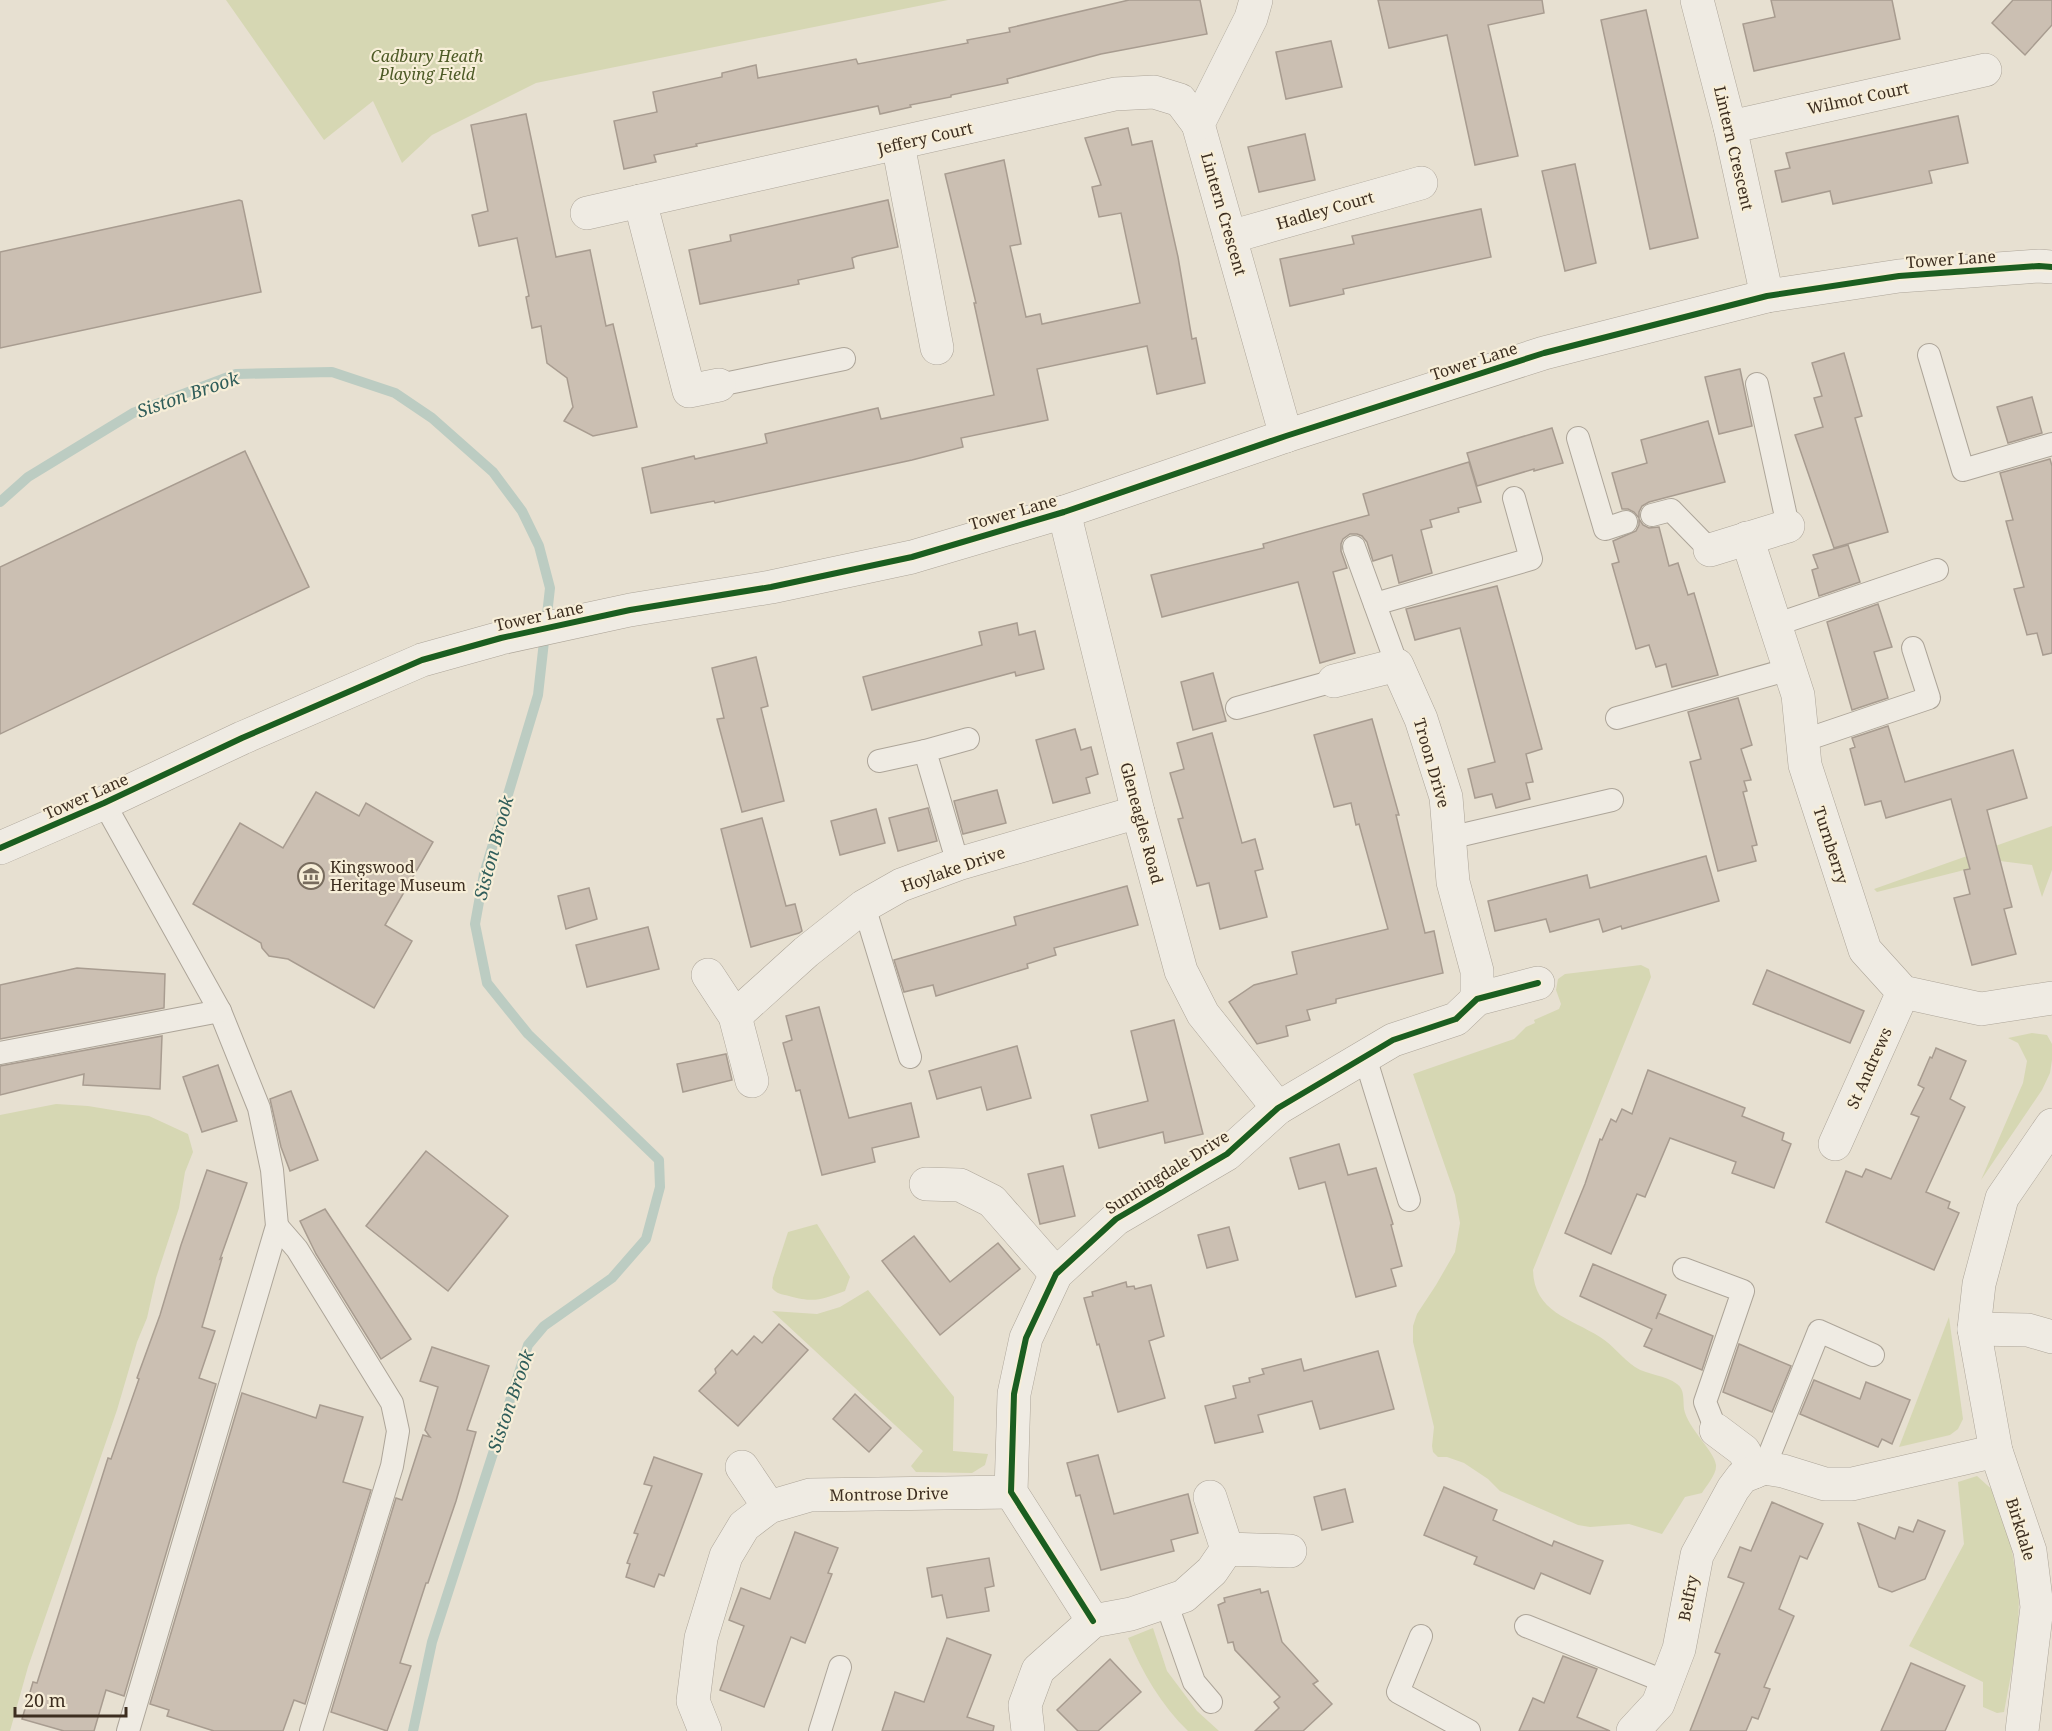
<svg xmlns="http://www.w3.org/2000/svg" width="2052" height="1731" viewBox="0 0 2052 1731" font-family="'Noto Serif',serif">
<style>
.green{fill:#d6d7b3}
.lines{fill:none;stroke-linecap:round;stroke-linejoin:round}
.stream{stroke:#bcccc2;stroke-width:10}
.building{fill:#cbbfb2;stroke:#a89c90;stroke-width:1.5}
.service-casing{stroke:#ada599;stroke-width:24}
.minor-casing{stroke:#ada599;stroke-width:34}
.tertiary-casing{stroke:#ada599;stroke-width:34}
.service{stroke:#efebe3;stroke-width:22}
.minor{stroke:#efebe3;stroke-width:33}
.tertiary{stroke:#efebe3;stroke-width:33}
.cycleway-casing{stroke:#f7eed8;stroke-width:10}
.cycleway{stroke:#1b5e20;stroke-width:6}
.labels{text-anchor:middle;stroke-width:4.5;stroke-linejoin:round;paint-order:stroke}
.park-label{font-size:16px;font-style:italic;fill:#4d5a26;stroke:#f7eed8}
.street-label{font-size:16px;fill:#3d2e20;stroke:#f7eed8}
.poi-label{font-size:16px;fill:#3d2e20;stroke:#f7eed8;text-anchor:start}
.water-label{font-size:18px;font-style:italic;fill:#2f5d5a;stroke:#f7eed8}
</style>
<rect width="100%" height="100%" fill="#e7e0d1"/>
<g class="green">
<polygon points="226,0 948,0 536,83 432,135 402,163 373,101 324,140"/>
<polygon points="2052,826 2052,870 2042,897 2032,865 2000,861 1877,892 1874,889"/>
<path d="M 1641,965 L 1649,969 L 1651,977 L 1533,1270 C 1534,1312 1570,1318 1600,1337 C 1613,1345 1622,1358 1635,1367 C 1647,1375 1666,1375 1677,1384 C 1685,1389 1683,1401 1684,1409 C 1688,1429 1714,1450 1716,1465 C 1717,1474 1706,1486 1702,1493 L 1685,1497 L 1662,1534 L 1629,1524 L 1590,1527 L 1578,1525 L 1500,1491 L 1488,1479 L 1464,1463 L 1447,1457 L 1438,1457 L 1433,1452 L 1432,1446 L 1434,1427 L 1413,1342 L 1413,1326 L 1417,1314 L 1436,1285 L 1455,1252 L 1460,1223 L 1455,1195 L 1413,1074 L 1514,1039 L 1526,1027 L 1535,1023 L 1534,1020 L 1559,1009 L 1561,1004 L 1556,990 L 1558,979 L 1565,974 Z"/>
<polygon points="2032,1033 2047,1035 2052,1044 2052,1060 2050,1073 2042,1090 1981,1180 2023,1083 2027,1061 2018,1043 2008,1038"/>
<polygon points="56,1104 88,1106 149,1116 188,1134 193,1152 185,1172 179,1208 156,1278 147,1318 137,1342 117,1410 28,1667 10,1731 0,1731 0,1115"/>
<path d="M 817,1224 L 850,1277 L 845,1291 C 820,1300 815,1303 789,1296 C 781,1294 777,1294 772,1288 L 773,1278 L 788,1232 Z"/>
<polygon points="868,1290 954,1397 953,1451 988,1454 985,1465 972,1473 916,1472 911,1466 923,1451 772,1311 817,1314 840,1307"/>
<polygon points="1949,1317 1963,1419 1958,1429 1950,1435 1899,1447"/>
<polygon points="1977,1476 1997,1494 2009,1533 2019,1593 2018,1637 2004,1712 1997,1713 1983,1707 1983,1682 1909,1646 1964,1544 1958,1482"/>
<path d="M 1153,1628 L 1167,1671 L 1197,1711 L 1219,1731 L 1188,1731 C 1161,1705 1142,1672 1128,1638 Z"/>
</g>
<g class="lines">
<polyline class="stream" points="0,502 28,477 133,413 236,374 332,372 395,393 432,418 493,472 522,511 539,546 550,588 538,695 484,874 475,924 487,983 528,1034 659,1160 660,1187 646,1239 612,1278 544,1326 528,1345 432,1642 413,1731"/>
</g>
<g class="building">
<polygon points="1129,0 1200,0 1207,34 1101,54 1007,79 1008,83 951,95 951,97 910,105 911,107 880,114 878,106 696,144 697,146 654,155 656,162 624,169 614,121 657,112 653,92 722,77 722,73 756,65 758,78 856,59 858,64 968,43 967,40 1010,32 1009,28"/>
<polygon points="1378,0 1542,0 1544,13 1488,25 1518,156 1475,165 1447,35 1389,48"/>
<polygon points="1771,0 1892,0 1900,39 1754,71 1743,24 1775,17"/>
<polygon points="2013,0 2052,0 2052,25 2025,55 1992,23"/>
<polygon points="1646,10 1698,238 1650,249 1601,20"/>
<polygon points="1331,41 1342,87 1286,99 1276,52"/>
<polygon points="526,114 556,257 590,250 606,326 613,324 637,427 593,436 564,421 573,407 567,378 547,363 541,326 532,328 526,297 529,296 517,238 479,246 472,215 488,211 471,125"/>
<polygon points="1958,116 1968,163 1929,171 1932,183 1833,204 1830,191 1782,202 1775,171 1790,168 1786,153"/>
<polygon points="1128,128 1132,145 1152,141 1178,257 1192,339 1196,338 1205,383 1157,394 1147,346 1037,369 1048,420 961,438 963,447 912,460 715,503 714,501 651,513 642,468 694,456 695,459 767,443 765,434 878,408 881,419 994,395 974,303 976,303 945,174 1004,160 1021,244 1010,246 1026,317 1040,314 1042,324 1140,303 1121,213 1099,217 1092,187 1101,185 1085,138"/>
<polygon points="1305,134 1315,180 1259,192 1248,147"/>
<polygon points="1575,164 1596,263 1565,271 1542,171"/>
<polygon points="239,200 242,201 261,292 0,348 0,252"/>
<polygon points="888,200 898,247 857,256 852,258 854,268 798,280 799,284 700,304 689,250 731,241 730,235"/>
<polygon points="1481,209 1491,257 1343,289 1344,294 1290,306 1280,259 1354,244 1352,236"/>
<polygon points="1844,353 1862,416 1855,418 1888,532 1834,548 1795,435 1823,427 1814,398 1822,396 1812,363"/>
<polygon points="1740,369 1752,426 1719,434 1705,377"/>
<polygon points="2032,397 2042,433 2008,443 1997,407"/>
<polygon points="1708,421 1725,482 1649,502 1642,506 1639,512 1639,519 1643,525 1649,528 1659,527 1669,566 1678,563 1688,595 1694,593 1718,675 1672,687 1666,664 1656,667 1649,645 1636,649 1612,564 1619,562 1613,541 1636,531 1639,525 1639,518 1634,512 1628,509 1622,509 1612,473 1647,463 1641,440"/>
<polygon points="1552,428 1563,463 1534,471 1534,469 1477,486 1467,453"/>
<polygon points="245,451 309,587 0,734 0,567"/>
<polygon points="2050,459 2052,466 2052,653 2043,655 2037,633 2027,635 2014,589 2024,587 2006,521 2013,520 2000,473"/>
<polygon points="1469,462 1481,502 1458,508 1459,512 1430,520 1432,527 1421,530 1432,573 1399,583 1392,555 1373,561 1367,542 1362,536 1357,534 1350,534 1343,539 1341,544 1341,551 1347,568 1333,572 1355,653 1320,663 1298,582 1162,617 1151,575 1264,548 1263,544 1369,515 1363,494"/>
<polygon points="1848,545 1860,582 1819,596 1812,570 1818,568 1813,555"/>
<polygon points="1497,586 1542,749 1526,754 1533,782 1526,783 1530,799 1496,808 1492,794 1475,798 1468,769 1495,762 1460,628 1415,640 1406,609"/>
<polygon points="1878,604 1892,647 1874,652 1888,698 1852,710 1827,622"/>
<polygon points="1017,623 1019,635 1035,631 1044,669 1016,676 1015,672 872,710 863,677 982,645 979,632"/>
<polygon points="756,657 768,706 761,708 784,801 742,812 717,719 724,718 712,668"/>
<polygon points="1213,673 1226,721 1193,730 1181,682"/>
<polygon points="1738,698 1752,745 1741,749 1751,780 1744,781 1747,791 1743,792 1757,845 1752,846 1756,861 1718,871 1690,762 1701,759 1688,712"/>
<polygon points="1372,719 1399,815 1396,815 1425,933 1434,931 1443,973 1336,999 1336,1003 1307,1010 1310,1020 1286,1026 1288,1036 1257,1044 1229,1002 1254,985 1297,974 1292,952 1388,929 1359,824 1356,825 1351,803 1334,807 1314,735"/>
<polygon points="1888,726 1905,782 2013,750 2027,798 1987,810 2012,907 2004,909 2016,954 1972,965 1954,898 1970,894 1964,870 1970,869 1951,799 1886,818 1881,801 1865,805 1850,749 1855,747 1852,738"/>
<polygon points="1075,729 1081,750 1091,747 1098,774 1086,778 1090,793 1053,803 1036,740"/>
<polygon points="1212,733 1242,843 1255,839 1263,869 1255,871 1267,917 1220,929 1209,883 1197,886 1178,819 1183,818 1170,773 1184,769 1177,743"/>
<polygon points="997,790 1006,823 963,834 954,801"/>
<polygon points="316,792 359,816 366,803 433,842 385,925 412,941 374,1008 288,959 269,956 262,948 261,943 193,904 240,823 283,848"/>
<polygon points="928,808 937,841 898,851 889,818"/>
<polygon points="876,809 885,843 840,855 831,821"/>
<polygon points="762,818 786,906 795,904 802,931 799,933 751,947 721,829"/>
<polygon points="1706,856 1719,901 1622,929 1621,926 1603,932 1599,919 1550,932 1546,919 1495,931 1488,901 1587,875 1590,888"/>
<polygon points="1127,886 1138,925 1054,948 1056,955 1027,964 1028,968 936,996 933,985 904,992 894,960 1016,925 1014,917"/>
<polygon points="589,888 597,919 566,929 558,896"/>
<polygon points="648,927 659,969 587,987 576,945"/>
<polygon points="77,968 165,974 164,1008 0,1039 0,985"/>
<polygon points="1767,970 1864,1011 1850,1043 1753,1004"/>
<polygon points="819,1007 849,1118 911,1103 919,1137 872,1148 875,1162 822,1175 800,1090 796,1091 783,1043 792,1040 786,1016"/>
<polygon points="1174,1020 1203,1134 1165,1143 1163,1132 1099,1148 1091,1115 1148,1101 1131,1031"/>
<polygon points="162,1036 160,1089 83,1085 84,1074 0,1095 0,1066"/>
<polygon points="1017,1046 1031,1098 987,1110 981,1087 937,1099 929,1071"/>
<polygon points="1936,1048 1966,1061 1950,1099 1965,1107 1926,1192 1950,1202 1948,1208 1959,1213 1934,1270 1826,1222 1846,1171 1862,1177 1866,1169 1891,1179 1919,1117 1911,1114 1924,1088 1918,1085 1930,1057 1932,1058"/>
<polygon points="726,1054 732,1080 683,1092 677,1064"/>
<polygon points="218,1065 237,1121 202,1132 183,1077"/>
<polygon points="1648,1070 1745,1108 1742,1116 1784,1133 1782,1140 1791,1144 1774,1188 1732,1173 1736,1162 1670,1138 1645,1197 1637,1194 1611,1254 1565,1233 1585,1184 1600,1139 1602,1140 1611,1119 1616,1122 1622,1109 1632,1114"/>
<polygon points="291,1091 318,1160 290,1171 281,1147 270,1099"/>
<polygon points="1339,1144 1348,1175 1376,1168 1393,1224 1391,1225 1402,1266 1391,1269 1396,1286 1356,1297 1325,1182 1299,1189 1290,1158"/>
<polygon points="426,1151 508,1216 448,1291 366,1226"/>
<polygon points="1063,1166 1075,1216 1040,1224 1028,1174"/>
<polygon points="207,1170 247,1183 220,1259 222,1258 202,1327 215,1331 199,1378 216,1384 124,1696 106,1690 94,1731 64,1731 22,1719 33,1682 37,1683 108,1458 111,1459 139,1379 137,1378 160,1315 181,1245"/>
<polygon points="325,1209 411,1339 381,1359 316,1254 300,1221"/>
<polygon points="1229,1227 1238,1260 1207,1268 1198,1235"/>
<polygon points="914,1236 950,1282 998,1243 1020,1269 940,1335 882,1261"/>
<polygon points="1593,1264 1666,1295 1656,1319 1658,1313 1713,1336 1702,1370 1644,1346 1652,1329 1580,1296"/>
<polygon points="1126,1282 1127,1287 1134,1286 1135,1289 1151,1285 1164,1336 1149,1341 1165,1398 1118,1412 1099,1344 1097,1345 1084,1298 1093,1296 1092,1292"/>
<polygon points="779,1324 808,1350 738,1426 699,1391 716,1373 715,1369 732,1350 737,1355 754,1336 762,1343"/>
<polygon points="1739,1344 1791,1366 1772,1412 1723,1392"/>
<polygon points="432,1347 489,1366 467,1430 476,1432 456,1501 428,1583 426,1583 400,1663 411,1666 387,1731 331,1712 396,1498 402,1500 423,1435 430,1437 425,1430 438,1387 420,1381"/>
<polygon points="1378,1351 1394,1409 1320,1429 1312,1401 1258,1415 1263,1432 1215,1443 1205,1406 1236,1398 1233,1386 1250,1382 1249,1378 1264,1374 1262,1369 1301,1359 1304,1371"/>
<polygon points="1814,1380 1860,1399 1866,1382 1910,1400 1892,1444 1882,1439 1878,1447 1800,1414"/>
<polygon points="242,1393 316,1418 320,1405 363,1417 343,1482 371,1490 305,1704 294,1700 283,1731 214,1731 167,1716 169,1710 150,1704"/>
<polygon points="855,1394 891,1428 869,1452 833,1419"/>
<polygon points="1098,1455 1114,1514 1188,1494 1198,1533 1171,1540 1174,1551 1101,1570 1080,1495 1076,1496 1067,1463"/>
<polygon points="654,1457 702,1474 664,1576 659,1574 654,1587 626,1577 630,1564 627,1563 638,1534 634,1533 652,1486 644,1484"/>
<polygon points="1444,1487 1497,1510 1493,1520 1552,1546 1554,1541 1603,1561 1590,1594 1541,1573 1534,1589 1474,1564 1477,1557 1424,1535"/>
<polygon points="1345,1489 1353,1522 1322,1530 1314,1497"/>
<polygon points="1772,1502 1823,1524 1807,1559 1800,1556 1779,1609 1794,1616 1764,1687 1770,1689 1758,1719 1752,1717 1746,1731 1690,1731 1720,1654 1715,1652 1744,1583 1728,1577 1740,1547 1751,1551"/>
<polygon points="1918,1520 1945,1531 1925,1579 1892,1592 1879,1587 1858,1523 1895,1539 1899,1527 1913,1532"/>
<polygon points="795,1532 838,1548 828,1573 832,1574 805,1643 791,1637 764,1707 720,1690 744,1626 729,1620 741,1588 770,1599"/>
<polygon points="989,1558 994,1586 985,1588 989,1611 947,1618 942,1595 932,1597 927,1568"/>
<polygon points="1260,1589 1261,1593 1268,1591 1282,1642 1318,1681 1313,1684 1332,1704 1303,1731 1255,1731 1279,1708 1274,1702 1280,1697 1235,1650 1233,1642 1228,1643 1218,1605 1225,1602 1224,1598"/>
<polygon points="947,1638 991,1655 967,1717 994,1726 993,1731 882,1731 895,1692 924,1702"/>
<polygon points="1563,1656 1597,1669 1577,1717 1610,1731 1519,1731 1533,1698 1544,1703"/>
<polygon points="1110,1659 1141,1692 1098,1731 1078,1731 1057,1710"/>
<polygon points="1911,1663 1965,1686 1945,1731 1881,1731"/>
</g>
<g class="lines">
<defs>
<g id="service">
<polyline points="1929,355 1963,470 2052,444"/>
<polyline points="1757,384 1788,526"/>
<polyline points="719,385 844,359"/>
<polyline points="1578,438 1605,529 1626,522"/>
<polyline points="1652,515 1671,510 1710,550"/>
<polyline points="1354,547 1397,665"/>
<polyline points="1375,604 1531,559 1514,498"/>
<polyline points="1775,625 1937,570"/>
<polyline points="1237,708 1334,681"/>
<polyline points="1617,718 1790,669"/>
<polyline points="1802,741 1929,698 1913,648"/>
<polyline points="879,761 925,751"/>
<polyline points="104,803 220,1011 259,1108 272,1170 277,1226 128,1731"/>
<polyline points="1449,838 1612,800"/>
<polyline points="958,864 925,751 968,739"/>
<polyline points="864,906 910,1057"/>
<polyline points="0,1053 220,1011"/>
<polyline points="1365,1057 1409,1200"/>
<polyline points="277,1226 297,1249 392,1403 398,1431 392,1466 311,1731"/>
<polyline points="1684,1269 1743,1291 1705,1402 1716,1430"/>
<polyline points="1764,1468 1819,1331 1873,1355"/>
<polyline points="1166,1602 1194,1682 1211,1702"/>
<polyline points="1526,1626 1666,1682"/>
<polyline points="1421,1636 1398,1692 1469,1731"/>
<polyline points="820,1731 840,1667"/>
</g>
<g id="minor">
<polyline points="1256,0 1251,18 1198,124 1286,436"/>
<polyline points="1697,0 1730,127 1767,296"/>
<polyline points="1730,127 1985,70"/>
<polyline points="898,144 937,348"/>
<polyline points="640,201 689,391 719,385"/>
<polyline points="587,213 1115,94 1154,92 1180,100 1198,124"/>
<polyline points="1230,237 1421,183"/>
<polyline points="1064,512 1138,812 1181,971 1203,1014 1278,1108"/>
<polyline points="1747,538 1798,695 1805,765 1865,950 1903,992 1981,1009 2052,998"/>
<polyline points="1710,550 1788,526"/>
<polyline points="1334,681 1397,665 1421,719 1446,797 1453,882 1477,971 1477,999"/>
<polyline points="708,975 735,1016 752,1081"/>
<polyline points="735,1016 806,952 864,906 901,885 958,864 1138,812"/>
<polyline points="1835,1144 1903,992"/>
<polyline points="926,1184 960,1185 992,1201 1056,1274"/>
<polyline points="1974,1329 2028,1330 2052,1337"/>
<polyline points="1716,1430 1744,1451 1754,1472"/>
<polyline points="742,1467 769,1507"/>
<polyline points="1210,1497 1227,1549"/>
<polyline points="1093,1621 1011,1492 1014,1394 1026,1338 1056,1274 1116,1219 1227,1154 1278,1108 1393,1040 1456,1019 1477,999 1538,983"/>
<polyline points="705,1731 693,1701 701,1638 726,1556 744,1526 769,1507 810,1495 1011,1492"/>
<polyline points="1028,1731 1025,1705 1038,1670 1093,1621 1131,1614 1184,1596 1212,1571 1227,1549 1290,1551"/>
<polyline points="1633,1731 1658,1704 1679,1649 1697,1555 1733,1489 1742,1477 1764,1468 1783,1471 1825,1484 1852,1484 1996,1451"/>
<polyline points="2022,1731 2037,1607 2030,1551 1996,1451 1974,1329 1979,1284 2002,1198 2052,1125"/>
</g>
<polyline id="tertiary" points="0,848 104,803 242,738 422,660 501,638 630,610 771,587 912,557 1064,512 1286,436 1544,353 1767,296 1899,276 2039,266 2052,267"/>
</defs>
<use href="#service" class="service-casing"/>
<use href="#minor" class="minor-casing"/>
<use href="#tertiary" class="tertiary-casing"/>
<use href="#service" class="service"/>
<use href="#minor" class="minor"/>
<use href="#tertiary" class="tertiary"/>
<defs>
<g id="cycleway">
<polyline points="0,848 104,803 242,738 422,660 501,638 630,610 771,587 912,557 1064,512 1286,436 1544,353 1767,296 1899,276 2039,266 2052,267"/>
<polyline points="1093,1621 1011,1492 1014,1394 1026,1338 1056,1274 1116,1219 1227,1154 1278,1108 1393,1040 1456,1019 1477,999 1538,983"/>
</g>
</defs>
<use href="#cycleway" class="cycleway-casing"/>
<use href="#cycleway" class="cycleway"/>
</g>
<defs>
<symbol id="museum-ring" viewBox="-11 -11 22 22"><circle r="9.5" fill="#f7eed8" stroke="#786c5e" stroke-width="1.5"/><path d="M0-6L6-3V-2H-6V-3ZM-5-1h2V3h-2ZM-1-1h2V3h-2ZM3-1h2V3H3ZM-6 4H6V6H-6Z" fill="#786c5e"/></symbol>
</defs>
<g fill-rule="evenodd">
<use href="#museum-ring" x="296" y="861" width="30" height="30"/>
</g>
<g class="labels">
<g class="park-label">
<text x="427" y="62">Cadbury Heath<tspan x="427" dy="18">Playing Field</tspan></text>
</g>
<g class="street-label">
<text transform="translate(1858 98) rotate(-12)" y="6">Wilmot Court</text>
<text transform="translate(925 138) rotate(-13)" y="6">Jeffery Court</text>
<text transform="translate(1734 148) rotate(77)" y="6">Lintern Crescent</text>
<text transform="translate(1325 210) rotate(-16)" y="6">Hadley Court</text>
<text transform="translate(1224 214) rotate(74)" y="6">Lintern Crescent</text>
<text transform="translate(1951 259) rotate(-4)" y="6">Tower Lane</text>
<text transform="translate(1474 361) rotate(-18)" y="6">Tower Lane</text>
<text transform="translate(1013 512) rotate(-16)" y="6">Tower Lane</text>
<text transform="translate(539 616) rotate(-12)" y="6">Tower Lane</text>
<text transform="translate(1432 763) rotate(74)" y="6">Troon Drive</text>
<text transform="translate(86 796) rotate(-24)" y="6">Tower Lane</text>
<text transform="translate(1142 823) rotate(75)" y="6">Gleneagles Road</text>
<text transform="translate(1831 845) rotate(72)" y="6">Turnberry</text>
<text transform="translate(953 869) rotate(-19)" y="6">Hoylake Drive</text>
<text transform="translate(1869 1068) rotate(-66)" y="6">St Andrews</text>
<text transform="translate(1167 1172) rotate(-32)" y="6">Sunningdale Drive</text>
<text transform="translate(889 1494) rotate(-1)" y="6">Montrose Drive</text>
<text transform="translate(2021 1529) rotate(73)" y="6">Birkdale</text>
<text transform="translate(1688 1598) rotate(-79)" y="6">Belfry</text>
</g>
<g class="poi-label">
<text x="330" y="873">Kingswood<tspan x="330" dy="18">Heritage Museum</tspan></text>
</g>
<g class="water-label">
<text transform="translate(188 395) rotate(-19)" y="6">Siston Brook</text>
<text transform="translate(494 848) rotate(-75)" y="6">Siston Brook</text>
<text transform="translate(511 1401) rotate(-71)" y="6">Siston Brook</text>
</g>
</g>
<path d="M15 1707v9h111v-9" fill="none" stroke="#3d2e20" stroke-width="3"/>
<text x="24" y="1707" font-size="18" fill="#3d2e20" stroke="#f7eed8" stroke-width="4.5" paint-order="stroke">20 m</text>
</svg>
